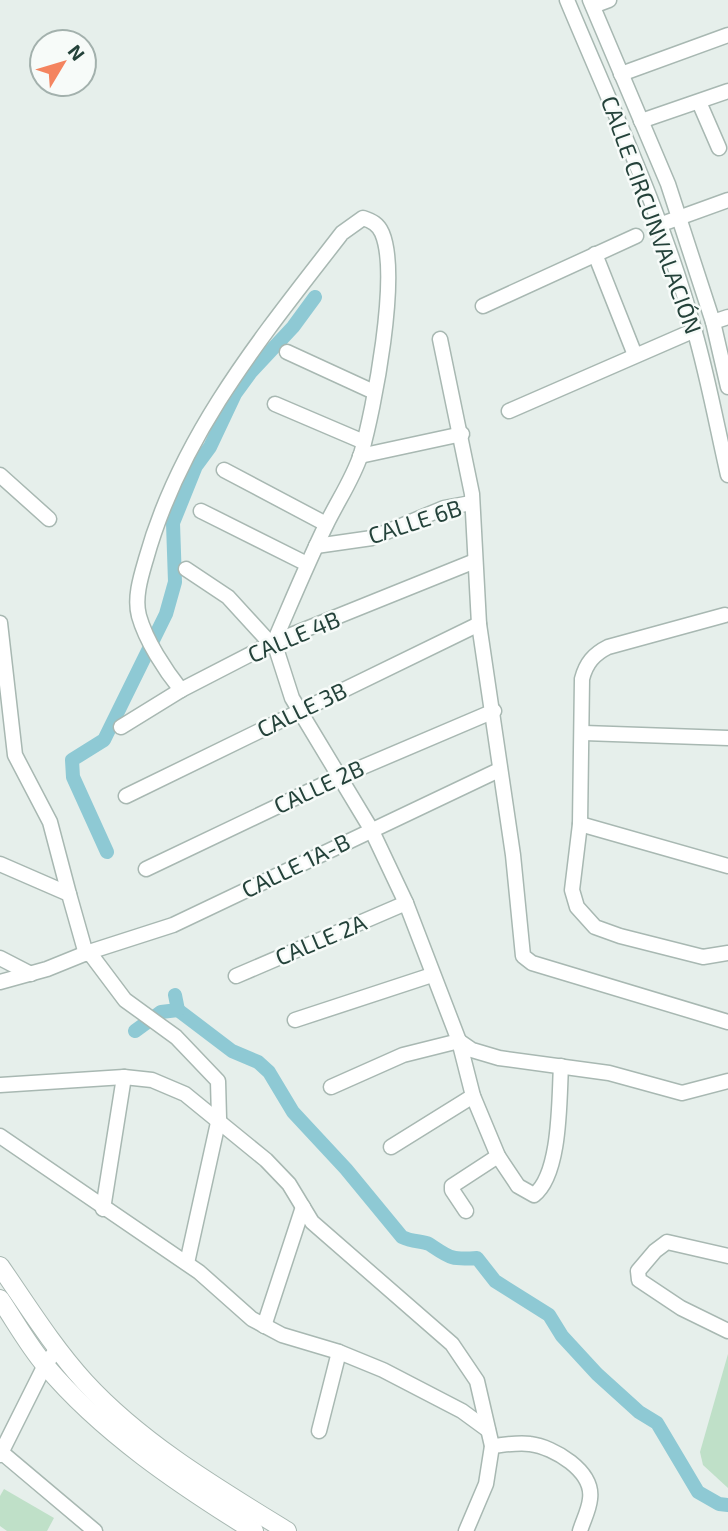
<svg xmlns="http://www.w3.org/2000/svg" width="728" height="1531" viewBox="0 0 728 1531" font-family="'Exo 2',sans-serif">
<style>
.green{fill:#bfe0c8}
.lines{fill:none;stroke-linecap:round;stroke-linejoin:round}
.canal{stroke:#8ec9d4;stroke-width:14}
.minor-casing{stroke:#a8b8b2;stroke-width:17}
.tertiary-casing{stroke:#a8b8b2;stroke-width:20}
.minor{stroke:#fff;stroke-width:14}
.tertiary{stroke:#fff;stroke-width:18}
.labels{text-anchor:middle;stroke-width:5;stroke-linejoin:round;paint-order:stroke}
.street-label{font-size:23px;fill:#24423a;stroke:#f7fbf9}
</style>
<rect width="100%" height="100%" fill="#e6efeb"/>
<g class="green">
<polygon points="728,1354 728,1488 703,1465 700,1452"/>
<polygon points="4,1489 54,1518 47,1531 7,1531 0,1526 0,1496"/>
</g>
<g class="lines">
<g class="canal">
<polyline points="107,852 73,777 72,760 104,740 166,614 175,582 173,523 196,466 210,447 235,394 251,372 293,327 315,297"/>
<path d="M 178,1010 L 232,1051 L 258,1062 L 269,1072 L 293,1112 L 346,1169 L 402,1237 C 412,1242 423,1241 429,1244 C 450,1258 451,1260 477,1258 L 495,1281 L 549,1315 L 562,1336 L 597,1374 L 639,1412 L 657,1423 L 698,1492 L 719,1504 L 728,1505"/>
<polyline points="135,1031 161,1012 178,1010 175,995"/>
</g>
<defs>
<g id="minor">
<path d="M 567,0 C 612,108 663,216 694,329 C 708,377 717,427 728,475"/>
<polyline points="590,0 668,184 713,322 728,387"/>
<polyline points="593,6 609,0"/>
<polyline points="621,74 728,35"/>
<polyline points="699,102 719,148"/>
<polyline points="641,121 728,91"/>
<polyline points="659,225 728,200"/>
<polyline points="595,254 635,355"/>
<polyline points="483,306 636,236"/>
<polyline points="713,322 728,317"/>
<polyline points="440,339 472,494 479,624 513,855 523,956 532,963 728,1022"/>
<polyline points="287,352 374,392"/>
<polyline points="275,404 364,442"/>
<polyline points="509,411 695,330"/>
<polyline points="360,456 462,434"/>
<polyline points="224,470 326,524"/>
<polyline points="0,475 49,519"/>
<polyline points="201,511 307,564"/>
<polyline points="316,546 372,538 444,508 471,503"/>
<polyline points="186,569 228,597 271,644"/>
<path d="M 725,615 L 608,647 C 594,654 586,663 582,679 L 580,824 L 572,890 L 577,907 L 595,927 L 620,936 L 703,957 L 728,953"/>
<polyline points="0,623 15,755 50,822 69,894"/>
<path d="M 181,690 C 165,670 146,641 139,616 C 134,598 141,576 146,559 C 181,433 264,334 342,233 L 363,218 C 372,221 378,224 382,233 C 400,275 374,409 361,454 C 353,479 337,502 326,525 C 307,564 291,603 274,642 L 292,698 L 371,829 L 406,903 L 459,1041 L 473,1096 L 498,1156 L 518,1186 L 534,1195 C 561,1174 559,1099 561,1066"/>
<polyline points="121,727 181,690 274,642 475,561"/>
<polyline points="584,733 728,738"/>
<polyline points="126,796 479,624"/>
<polyline points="580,824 728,866"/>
<polyline points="0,864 69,894 86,954"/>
<polyline points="146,869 339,777 494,711"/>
<polyline points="89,952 125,1000 176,1037 218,1081 219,1118 187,1263"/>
<polyline points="0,958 31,974"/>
<polyline points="236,976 406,903"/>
<polyline points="0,982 47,969 89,952 173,925 499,770"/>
<polyline points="295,1020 432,975"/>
<polyline points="459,1041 472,1050 499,1058 609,1073 682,1093 728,1081"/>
<polyline points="0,1085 124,1077 152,1080 185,1094 266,1160 289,1184 312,1222 452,1344 477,1381 492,1446 486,1484 466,1531"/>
<polyline points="331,1087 403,1055 459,1041"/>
<polyline points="0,1136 199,1272 252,1319 282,1335 339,1352 383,1370 462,1411 488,1430"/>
<polyline points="391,1147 473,1096"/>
<polyline points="103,1209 124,1077"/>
<polyline points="466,1211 452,1190 452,1186 498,1156"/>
<polyline points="728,1256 667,1242 655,1251 638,1271 639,1280 681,1308 728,1331"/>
<polyline points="264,1326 303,1207"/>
<polyline points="319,1431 339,1352"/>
<path d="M 492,1446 C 504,1445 518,1442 530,1444 C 554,1447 594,1471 590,1499 C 589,1510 583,1521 580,1531"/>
<polyline points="0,1451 95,1531"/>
<polyline points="0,1455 45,1365 57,1349"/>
</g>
<g id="tertiary">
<path d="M 0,1266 C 27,1305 53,1347 85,1382 C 141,1443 217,1488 287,1531"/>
<path d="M 0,1299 C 15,1321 28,1345 45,1365 C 102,1433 180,1485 254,1531"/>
</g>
</defs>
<use href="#minor" class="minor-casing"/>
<use href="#tertiary" class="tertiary-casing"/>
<use href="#minor" class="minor"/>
<use href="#tertiary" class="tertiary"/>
</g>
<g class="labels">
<g class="street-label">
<text transform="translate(651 215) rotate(70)" y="8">CALLE CIRCUNVALACIÓN</text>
<text transform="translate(415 522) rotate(-18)" y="8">CALLE 6B</text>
<text transform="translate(294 637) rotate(-23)" y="8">CALLE 4B</text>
<text transform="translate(302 710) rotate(-26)" y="8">CALLE 3B</text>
<text transform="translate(319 787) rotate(-25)" y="8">CALLE 2B</text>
<text transform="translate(296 866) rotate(-26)" y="8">CALLE 1A-B</text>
<text transform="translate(321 940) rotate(-23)" y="8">CALLE 2A</text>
</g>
</g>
<g transform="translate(63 63) rotate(52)"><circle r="33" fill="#f7fbf9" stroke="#a3b1ad" stroke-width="2"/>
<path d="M0-5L12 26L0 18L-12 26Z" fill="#f4845f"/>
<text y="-10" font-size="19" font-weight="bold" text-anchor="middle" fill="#24423a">N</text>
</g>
</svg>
